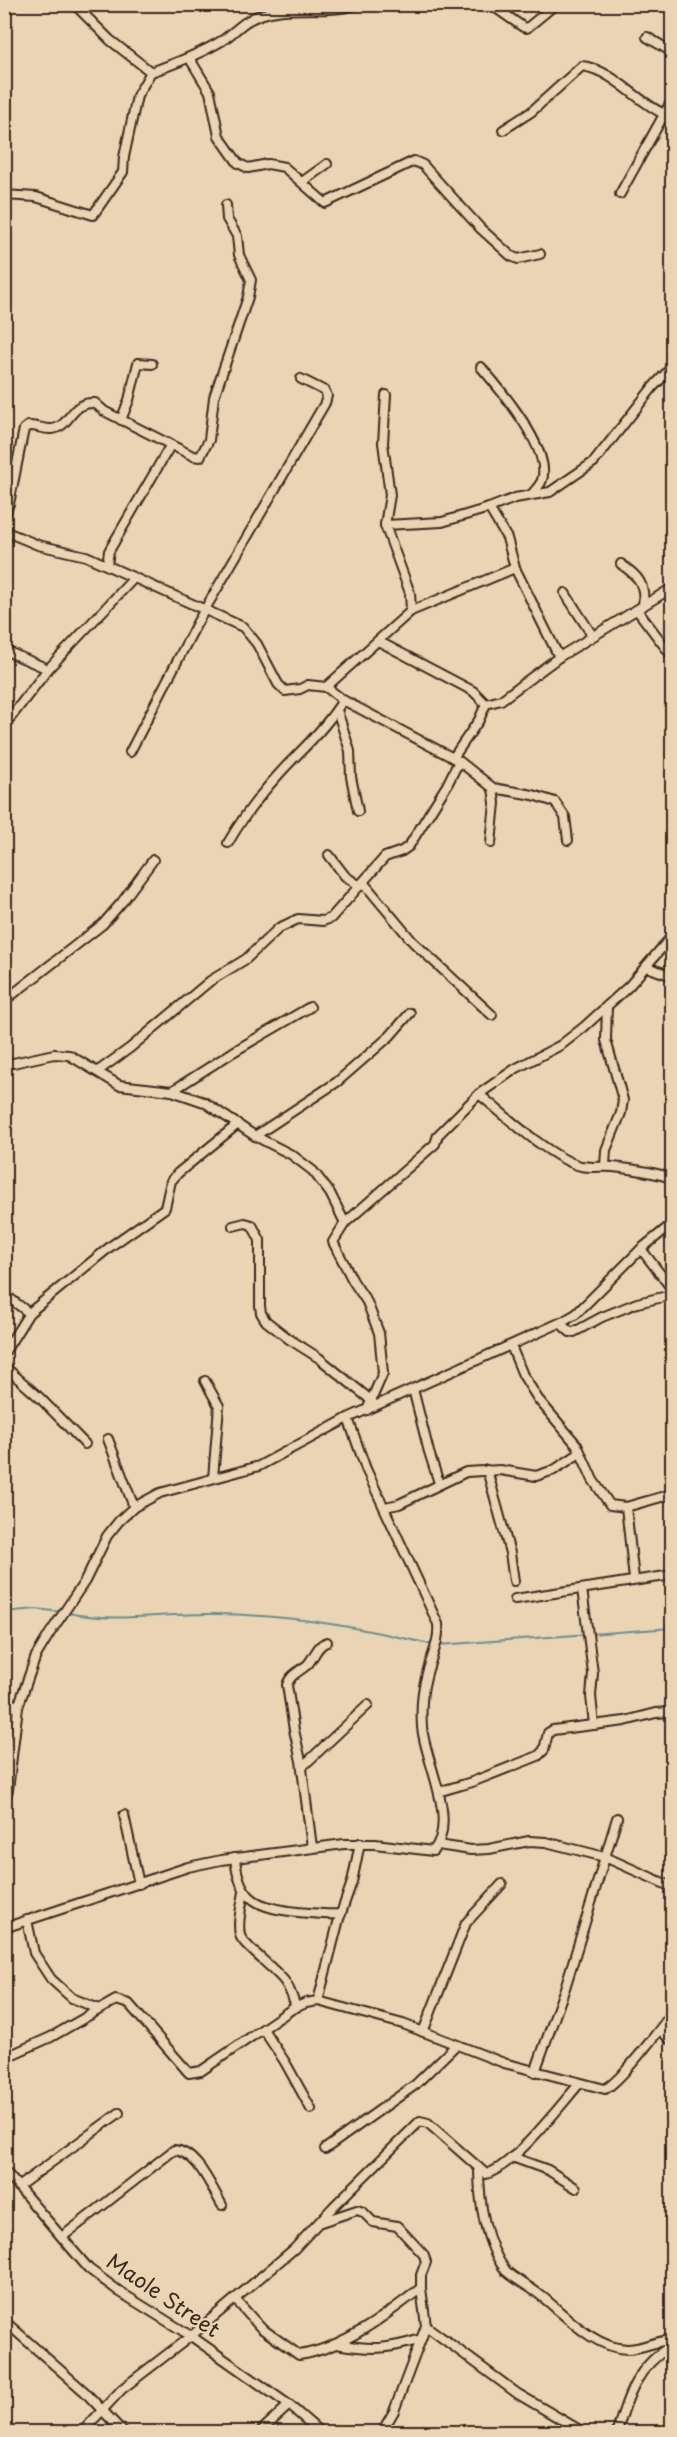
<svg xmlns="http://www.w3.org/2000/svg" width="677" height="2437" viewBox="0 0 677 2437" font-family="'Playpen Sans',sans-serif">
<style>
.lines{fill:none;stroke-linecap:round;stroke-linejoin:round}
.stream{stroke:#678f94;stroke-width:2}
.minor-casing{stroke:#3b2a1e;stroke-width:12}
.minor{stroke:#ead4b3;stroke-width:8}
.labels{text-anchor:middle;stroke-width:4.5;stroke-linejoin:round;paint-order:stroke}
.street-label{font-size:21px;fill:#3b2a1e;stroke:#ead4b3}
</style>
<rect width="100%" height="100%" fill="#ead4b3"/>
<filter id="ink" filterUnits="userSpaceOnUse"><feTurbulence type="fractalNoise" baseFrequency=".0167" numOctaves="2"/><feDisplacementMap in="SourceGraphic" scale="12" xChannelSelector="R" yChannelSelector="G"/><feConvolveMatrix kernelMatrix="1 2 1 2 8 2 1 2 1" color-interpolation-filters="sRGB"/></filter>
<g filter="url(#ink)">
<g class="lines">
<g class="stream">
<polyline points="4,1612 36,1609 62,1612"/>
<path d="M 68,1613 C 116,1623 164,1613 213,1614 C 288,1614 361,1627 433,1645"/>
<polyline points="439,1645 672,1628"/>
</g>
<defs>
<g id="minor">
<polyline points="74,4 110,40 151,72"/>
<polyline points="490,4 523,27 527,28 556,4"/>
<polyline points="647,37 672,52"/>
<polyline points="190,59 210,92 219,136 238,163 248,168 268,164 284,167 325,203 414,161 423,165 480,228 511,256 518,259 540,254"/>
<path d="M 503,130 L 531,112 L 582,66 C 613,70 636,101 664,114"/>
<polyline points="302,182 327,164"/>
<polyline points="620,194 672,100"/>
<path d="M 4,195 L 36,197 L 93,215 L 123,172 L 124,157 L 137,96 L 151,72 C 177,63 200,54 223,40 C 232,34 240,25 249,20 C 282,1 323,16 358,4"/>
<path d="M 481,367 C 500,389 552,450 542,480 C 540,486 535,490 531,495"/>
<polyline points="386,395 383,443 390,495 385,525 410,593 411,611"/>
<polyline points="121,420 129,400 138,363 152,364"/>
<polyline points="489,508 507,538 515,568 559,657"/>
<path d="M 4,517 L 9,504 L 24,429 L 28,426 C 36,425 44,430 52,429 C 71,427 70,401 95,403 L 104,411 L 193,456 L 200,457 L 209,440 L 214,397 L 248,297 L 251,280 L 239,255 L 237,236 L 227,219 L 226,205"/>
<polyline points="385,525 442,522 489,508 515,498 550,492 594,462 653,387 672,367"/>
<polyline points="4,529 9,533 38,545 86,556 243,627 257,644 278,684 285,691 300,689 308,685 326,687 343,700 459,761 493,788 533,795 555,802 565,817 568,840"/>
<path d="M 621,564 C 638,576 646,584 643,606"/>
<polyline points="107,565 109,551 170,446"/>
<polyline points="565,593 592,635"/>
<polyline points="637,610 672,656"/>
<polyline points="378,641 473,691 486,704"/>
<polyline points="4,650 48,669"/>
<polyline points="326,687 411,611 515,568"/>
<polyline points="337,710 350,751 351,777 358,811"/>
<polyline points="4,726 48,669 134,578"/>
<polyline points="130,752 197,623 325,403 327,396 325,391 301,379"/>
<polyline points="453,758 479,720 486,704 501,700 559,657 672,588"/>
<path d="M 228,843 C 246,811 273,779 299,753 C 316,736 330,721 343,700"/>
<polyline points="491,843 495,803 493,788"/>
<polyline points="329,855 345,876 360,886"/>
<polyline points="363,882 413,942 492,1015"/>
<polyline points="647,967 672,976"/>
<polyline points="4,1003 8,998 103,924 122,902 153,860"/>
<polyline points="4,1065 54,1054 69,1055 119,1085 172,1091 204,1102 255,1136 292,1155 313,1171 330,1193 345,1223 333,1242 353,1281 367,1302 379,1333 383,1373 367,1410"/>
<polyline points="98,1071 130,1048 210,981 246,959 279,928 298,919 323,921 331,918 385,857 402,851 409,846 447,785 459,761"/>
<polyline points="172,1091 233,1052 310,1007"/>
<path d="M 479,1094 C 503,1114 552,1159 581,1166 C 591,1168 603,1166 613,1167 C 633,1169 653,1172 672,1178"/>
<polyline points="255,1136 337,1082 390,1036 410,1013"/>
<polyline points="605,1166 606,1150 621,1113 623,1100 606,1040 607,1006"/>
<polyline points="345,1223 435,1144 438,1135 479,1094 515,1069 561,1045 584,1027 629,986 672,936"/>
<polyline points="233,1226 245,1223 252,1225 260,1240 260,1306 261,1313 266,1321 289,1339 319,1358 372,1401"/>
<polyline points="641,1249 672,1289"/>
<polyline points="4,1294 29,1313"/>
<polyline points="560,1323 570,1332 574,1332 602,1317 637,1303 672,1295"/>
<polyline points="511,1346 523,1375 538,1399 577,1445 593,1480 610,1505 626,1507 672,1494"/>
<polyline points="4,1353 29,1313 111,1246 165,1208 171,1181 178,1173 238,1124"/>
<polyline points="4,1366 40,1398 85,1444"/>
<polyline points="205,1381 219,1406 213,1478"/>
<polyline points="413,1389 429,1452 439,1483"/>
<polyline points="108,1439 134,1507"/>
<polyline points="487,1470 510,1553 514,1581"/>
<polyline points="385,1507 399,1504 466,1472 500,1470 536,1476 554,1470 580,1453"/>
<polyline points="626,1507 634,1579"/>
<polyline points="582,1589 593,1673 591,1696 594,1725"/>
<polyline points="515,1599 672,1575"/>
<polyline points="4,1699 18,1707"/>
<polyline points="302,1767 368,1705"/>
<polyline points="441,1791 472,1782 538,1756 544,1750 548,1733 553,1730 625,1721 656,1713 672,1712"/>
<polyline points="4,1800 8,1790 18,1707 36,1656 50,1633 85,1581 107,1536 119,1521 134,1507 160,1493 259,1466 348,1418 564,1321 576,1314 641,1249 672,1224"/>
<polyline points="124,1815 139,1884"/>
<polyline points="438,1845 471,1850 489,1849 529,1841 546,1842 605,1857 672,1887"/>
<path d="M 312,1847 L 301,1761 L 294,1730 L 287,1685 C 290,1674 301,1671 308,1664 C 315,1656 317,1645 327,1642"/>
<path d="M 235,1858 C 239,1901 259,1908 298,1912 C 313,1913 326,1915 341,1914"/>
<path d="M 244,1892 C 242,1905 237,1921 240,1935 C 242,1945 276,1969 285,1982 C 290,1989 293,1999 296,2007"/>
<polyline points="27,1920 34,1953 51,1979 72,1998 99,2009"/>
<path d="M 4,1928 L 188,1867 L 221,1860 L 344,1844 L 375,1844 L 433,1851 C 459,1821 425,1762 422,1727 C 421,1712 422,1692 426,1677 C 430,1659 440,1642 438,1624 L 366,1469 L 348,1418"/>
<polyline points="318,2001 339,1919 352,1882 360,1843"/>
<polyline points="263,2029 285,2062 311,2109"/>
<polyline points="660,2030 672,2041"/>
<polyline points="423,2032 466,1923 502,1884"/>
<path d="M 4,2058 L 51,2037 L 116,2000 L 129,2004 L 189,2073 L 201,2071 L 292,2009 L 306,2003 L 318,2001 L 403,2024 L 504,2063 L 605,2089 C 620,2082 660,2029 672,2013"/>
<polyline points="535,2072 565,1988 617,1818"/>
<polyline points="325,2149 415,2085 455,2046"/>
<polyline points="512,2157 548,2170 576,2188"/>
<path d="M 479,2169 C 479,2202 485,2244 506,2271 C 516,2280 529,2286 540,2295 C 565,2314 593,2348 627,2349 C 643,2349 656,2340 672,2340"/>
<polyline points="4,2170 89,2269 120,2292 191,2336 289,2405 320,2432"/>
<polyline points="19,2186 119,2113"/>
<polyline points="321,2222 357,2210 363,2212 373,2222 397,2226 424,2255 426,2262 421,2275 421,2288"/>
<path d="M 62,2237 L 174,2150 C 197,2151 211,2187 222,2205"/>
<path d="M 235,2299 L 261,2328 L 299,2355 C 342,2349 388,2314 421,2288 L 426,2326 L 394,2411 L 382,2432"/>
<polyline points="426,2326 518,2394 583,2432"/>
<polyline points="4,2327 9,2325 85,2392 123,2432"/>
<path d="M 336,2344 C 371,2350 386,2350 421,2339"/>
<path d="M 82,2432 L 122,2389 L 191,2336 L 294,2249 L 334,2206 L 420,2121 L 428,2123 L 486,2174 C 513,2167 560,2106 579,2084"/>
<polyline points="260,2432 289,2405"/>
<path d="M 617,2432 C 628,2394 637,2367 672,2345"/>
</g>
</defs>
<use href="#minor" class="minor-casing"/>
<use href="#minor" class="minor"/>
</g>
</g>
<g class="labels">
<g class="street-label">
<text transform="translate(163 2296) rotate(34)" y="7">Maole Street</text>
</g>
</g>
<rect width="677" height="2437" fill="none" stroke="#ead4b3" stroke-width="24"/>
<rect x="12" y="12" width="653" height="2413" fill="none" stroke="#3b2a1e" stroke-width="2" filter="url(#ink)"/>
</svg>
